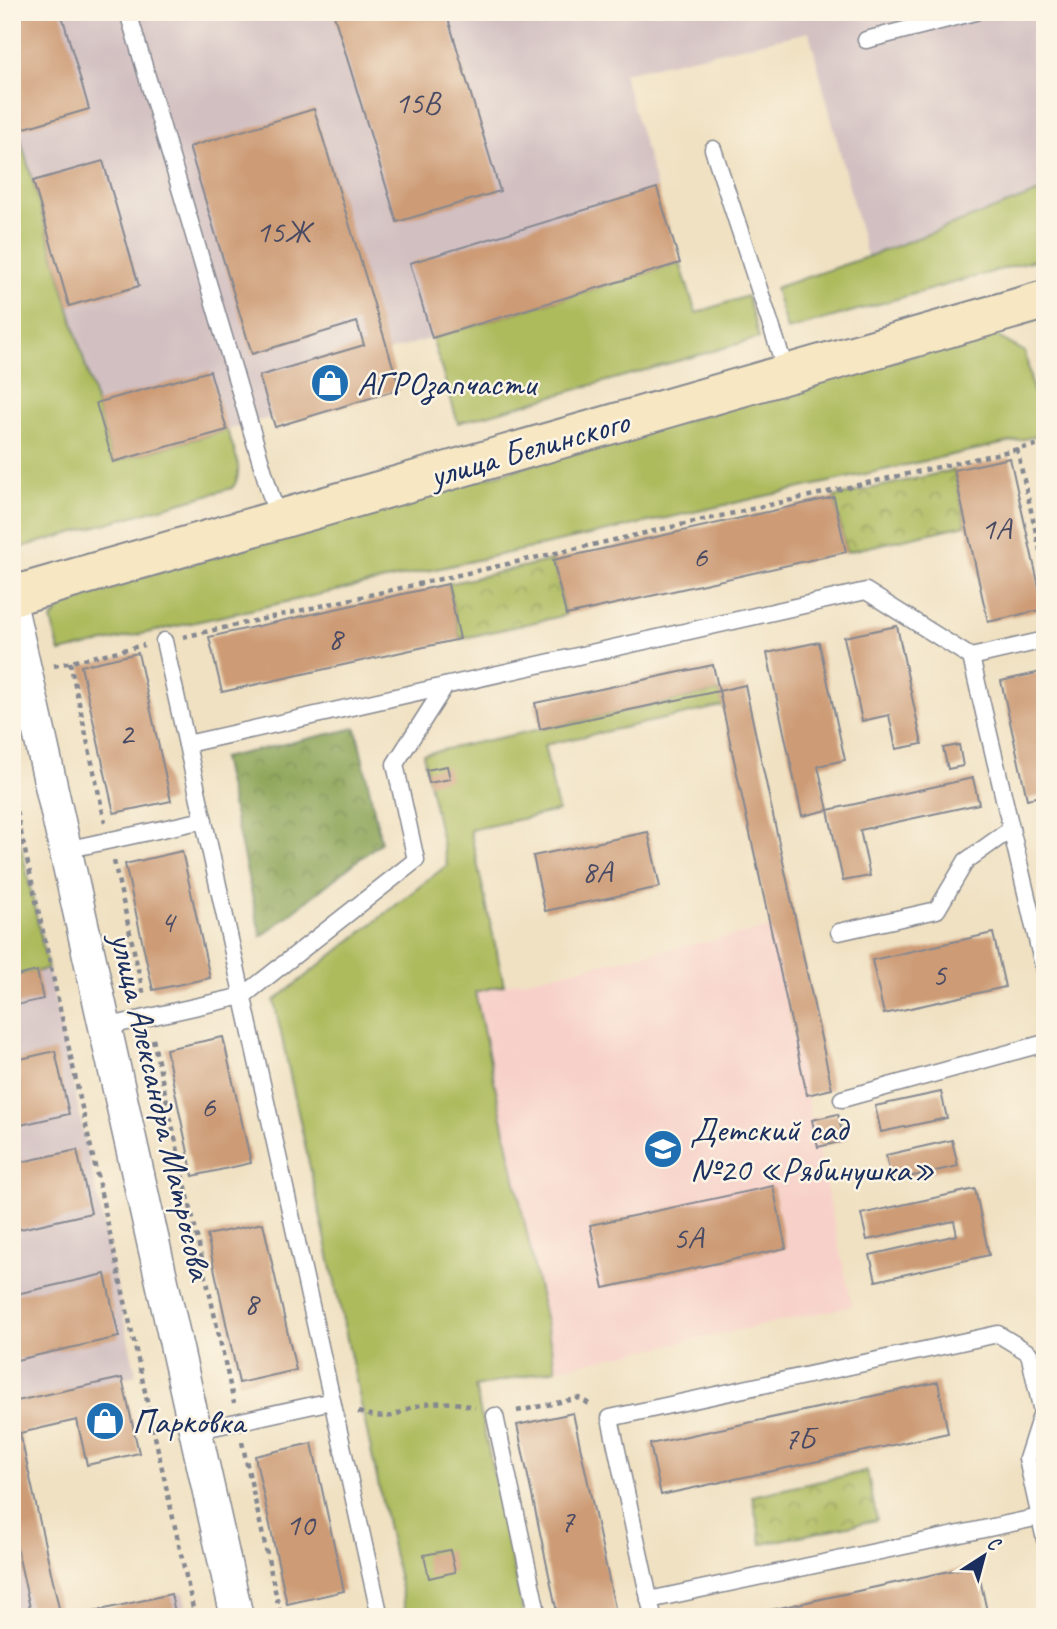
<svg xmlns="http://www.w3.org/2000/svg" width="1057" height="1629" viewBox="0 0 1057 1629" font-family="Caveat,sans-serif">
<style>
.built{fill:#f7d1c9}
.industrial{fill:#d2bfc1}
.grass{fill:#adbb5d;stroke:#64755e;stroke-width:2}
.forest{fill:url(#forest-crowns);stroke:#526959;stroke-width:2}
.park{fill:url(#park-crowns);stroke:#64755e;stroke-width:2}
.building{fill:#cd9c77}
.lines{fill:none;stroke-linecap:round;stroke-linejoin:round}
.lane-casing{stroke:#868890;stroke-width:19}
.street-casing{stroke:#868890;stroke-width:35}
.secondary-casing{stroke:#868890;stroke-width:42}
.path{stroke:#868890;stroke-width:4.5;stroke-dasharray:5 5;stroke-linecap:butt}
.lane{stroke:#fff;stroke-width:16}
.street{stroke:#fff;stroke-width:32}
.secondary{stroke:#f7e8c3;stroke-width:38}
.labels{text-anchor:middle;stroke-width:5;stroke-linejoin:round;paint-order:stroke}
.number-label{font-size:32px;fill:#484a64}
.poi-label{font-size:35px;fill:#1b2f5e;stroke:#fcf5e5;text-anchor:start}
.street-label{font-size:35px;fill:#1b2f5e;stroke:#fcf5e5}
</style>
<defs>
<pattern id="forest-crowns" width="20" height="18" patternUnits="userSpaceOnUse" patternTransform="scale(1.75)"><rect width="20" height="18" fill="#8aa354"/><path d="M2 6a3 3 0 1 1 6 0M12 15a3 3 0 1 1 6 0" fill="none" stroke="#708549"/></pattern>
<pattern id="park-crowns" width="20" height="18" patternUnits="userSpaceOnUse" patternTransform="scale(1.75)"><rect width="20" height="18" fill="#adbb5d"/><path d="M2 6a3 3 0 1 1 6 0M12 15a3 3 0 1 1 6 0" fill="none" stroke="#8c9850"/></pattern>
</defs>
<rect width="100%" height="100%" fill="#fcf5e5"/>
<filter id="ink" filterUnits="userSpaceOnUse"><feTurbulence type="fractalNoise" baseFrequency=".0143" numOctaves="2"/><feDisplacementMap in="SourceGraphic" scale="14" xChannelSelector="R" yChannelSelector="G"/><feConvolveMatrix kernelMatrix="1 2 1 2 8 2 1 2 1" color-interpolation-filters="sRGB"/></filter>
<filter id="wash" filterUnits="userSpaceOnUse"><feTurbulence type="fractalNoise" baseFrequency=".00686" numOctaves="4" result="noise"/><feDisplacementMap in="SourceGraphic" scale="28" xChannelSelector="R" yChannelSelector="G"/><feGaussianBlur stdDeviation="1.57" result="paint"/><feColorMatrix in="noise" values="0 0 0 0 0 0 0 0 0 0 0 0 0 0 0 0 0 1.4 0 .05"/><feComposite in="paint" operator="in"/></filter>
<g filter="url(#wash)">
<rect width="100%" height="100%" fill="#f0e1c2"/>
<polygon class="built" points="770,928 852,1306 556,1369 475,991"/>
<g class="industrial">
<polygon points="12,12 1045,12 1045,190 867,257 809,32 623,73 657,188 410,263 432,338 264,389 272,417 113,462 12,109"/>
<polygon points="48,969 136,1375 13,1402 61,1617 12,1617 12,977"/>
<polygon points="183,1592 188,1617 69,1617"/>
</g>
<g class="grass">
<path d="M 12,109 L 113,462 L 227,430 C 233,448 246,472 232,488 L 12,550 Z"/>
<polygon points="1045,190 1045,257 787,330 775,288 867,257"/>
<polygon points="680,263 696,313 747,296 759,338 458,423 432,338"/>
<polygon points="991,333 1025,352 1042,435 60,652 51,620 70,597"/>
<polygon points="719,691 723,706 544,745 558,811 470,830 504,985 475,992 556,1369 475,1387 524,1617 407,1617 274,1001 447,865 423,754"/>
<polygon points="12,805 48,969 12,977"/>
</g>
<polygon class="forest" points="356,728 381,842 261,937 222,758"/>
<g class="park">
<polygon points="954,470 966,525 846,552 834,497"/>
<polygon points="553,560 566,615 460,639 448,584"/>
<polygon points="867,1471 877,1520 762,1544 752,1496"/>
</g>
<g id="blocks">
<g class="building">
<polygon points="12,12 61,12 89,109 18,130 12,110"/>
<polygon points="333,12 446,12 500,191 397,222"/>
<polygon points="314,109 400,389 275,427 259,376 364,345 357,322 252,354 189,147"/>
<polygon points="103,161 139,286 69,306 33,181"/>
<polygon points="657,188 680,263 432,338 410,263"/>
<polygon points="210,371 227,430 113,462 96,403"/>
<polygon points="1010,458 1044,609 988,622 954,470"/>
<polygon points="834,497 846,552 566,615 553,560"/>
<polygon points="448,584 460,639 222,692 209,637"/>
<polygon points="897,626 922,744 896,749 889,715 862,721 844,637"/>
<polygon points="819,642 845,760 818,766 828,810 802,816 767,653"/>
<polygon points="138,653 171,801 114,813 81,666"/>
<polygon points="713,665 719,691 540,729 535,703"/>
<polygon points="1045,671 1045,795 1027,799 1001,681"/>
<polygon points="745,685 832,1089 807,1095 719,691"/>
<polygon points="959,745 963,766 948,769 943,748"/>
<polygon points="447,766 450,779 429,783 426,770"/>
<polygon points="973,778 979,804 860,830 870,876 843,881 828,810"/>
<polygon points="648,832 660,887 545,911 533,856"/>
<polygon points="1045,849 1045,872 1044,872 1039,850"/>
<polygon points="182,851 210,978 153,990 125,864"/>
<polygon points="993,933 1005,987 884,1014 872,960"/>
<polygon points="37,971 43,999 12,1006 12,977"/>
<polygon points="223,1037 251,1163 193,1176 166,1049"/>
<polygon points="55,1051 69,1114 12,1127 12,1061"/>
<polygon points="941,1092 947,1118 881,1132 875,1106"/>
<polygon points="838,1114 844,1141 818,1147 812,1120"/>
<polygon points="952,1140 958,1166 891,1181 886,1155"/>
<polygon points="77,1150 91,1213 12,1231 12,1164"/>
<polygon points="773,1186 786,1248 604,1288 590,1225"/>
<polygon points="975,1189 989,1255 876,1281 870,1255 957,1235 954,1221 867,1240 861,1214"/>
<polygon points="263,1223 296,1370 239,1383 207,1235"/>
<polygon points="105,1274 119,1337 12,1361 12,1295"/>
<polygon points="122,1378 139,1453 87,1465 77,1420 20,1433 61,1617 32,1617 12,1526 12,1402"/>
<polygon points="938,1382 948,1433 661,1495 650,1444"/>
<polygon points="573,1413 617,1617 558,1617 517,1425"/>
<polygon points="312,1443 344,1591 287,1604 255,1456"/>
<polygon points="450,1550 455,1572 429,1578 424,1555"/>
<polygon points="977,1565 988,1616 743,1617 743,1616"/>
<polygon points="171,1594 176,1617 74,1617 74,1616"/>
</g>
</g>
</g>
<g filter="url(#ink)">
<use href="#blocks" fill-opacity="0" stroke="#868890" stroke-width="2"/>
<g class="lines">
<defs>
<g id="lane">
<polyline points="128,12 278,520"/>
<polyline points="866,40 975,12"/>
<polyline points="713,149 787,374"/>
<polyline points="164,641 380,1617"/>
<polyline points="971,657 1045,640"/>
<polyline points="187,744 866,591 971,657 1045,974"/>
<polyline points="65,850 204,820"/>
<polyline points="839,932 937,910 966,861 1011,829"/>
<polyline points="105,1027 243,996 416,860 395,764 445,686"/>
<polyline points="842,1099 1045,1043"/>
<polyline points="1045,1411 1042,1412 1027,1459 1045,1540"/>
<polyline points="495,1416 538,1617"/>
<polyline points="195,1431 332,1401"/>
<polyline points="649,1600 1040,1517"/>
<polyline points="653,1617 610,1418 998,1334 1029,1353 1042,1412"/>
</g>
<polyline id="street" points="12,611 237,1617"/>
<polyline id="secondary" points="12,596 1045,300"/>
</defs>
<use href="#lane" class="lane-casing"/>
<use href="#street" class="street-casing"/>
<use href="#secondary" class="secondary-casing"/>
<g class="path">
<polyline points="1017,449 1045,572"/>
<polyline points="183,637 1045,443"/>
<polyline points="70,662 105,822"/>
<polyline points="54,666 144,645"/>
<polyline points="12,792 195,1617"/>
<polyline points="114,861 144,996"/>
<polyline points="153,1039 234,1403"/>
<polyline points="517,1411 580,1398 592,1406"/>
<path d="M 358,1412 C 369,1415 380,1418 392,1416 C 397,1415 402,1411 408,1409 C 428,1401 454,1400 475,1408"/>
<polyline points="242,1442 281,1617"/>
</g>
<use href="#lane" class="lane"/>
<use href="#street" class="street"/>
<use href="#secondary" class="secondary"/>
</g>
</g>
<defs>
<symbol id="shop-disc" viewBox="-11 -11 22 22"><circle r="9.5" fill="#1f6fb2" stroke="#fcf5e5"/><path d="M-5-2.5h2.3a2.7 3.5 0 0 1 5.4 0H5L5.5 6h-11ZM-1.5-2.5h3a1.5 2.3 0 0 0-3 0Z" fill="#fff"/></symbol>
<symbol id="school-disc" viewBox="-11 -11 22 22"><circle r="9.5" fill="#1f6fb2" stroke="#fcf5e5"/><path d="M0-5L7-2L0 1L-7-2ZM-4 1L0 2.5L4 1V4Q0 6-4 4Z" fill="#fff"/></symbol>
</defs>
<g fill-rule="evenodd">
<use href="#shop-disc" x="308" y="361" width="44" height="44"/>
<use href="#school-disc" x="641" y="1127" width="44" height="44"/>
<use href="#shop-disc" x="83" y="1399" width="44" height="44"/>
</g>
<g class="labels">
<g class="number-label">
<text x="417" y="113">15В</text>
<text x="283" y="242">15Ж</text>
<text x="996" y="539">1А</text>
<text x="700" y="567">6</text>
<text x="335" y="649">8</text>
<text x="126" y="744">2</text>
<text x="597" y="882">8А</text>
<text x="167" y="932">4</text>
<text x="939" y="985">5</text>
<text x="208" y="1117">6</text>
<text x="688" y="1248">5А</text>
<text x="251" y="1314">8</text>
<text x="799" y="1449">7Б</text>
<text x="567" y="1532">7</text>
<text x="300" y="1535">10</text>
</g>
<g class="poi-label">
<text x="357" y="395">АГРОзапчасти</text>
<text x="690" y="1141">Детский сад<tspan x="690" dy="40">№20 «Рябинушка»</tspan></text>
<text x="132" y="1433">Парковка</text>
</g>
<g class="street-label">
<text transform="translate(529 448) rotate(-16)" y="12">улица Белинского</text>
<text transform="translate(162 1106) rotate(77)" y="12">улица Александра Матросова</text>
</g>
</g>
<rect width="1057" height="1629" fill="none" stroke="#fcf5e5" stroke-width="42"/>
<g transform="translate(984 1556) rotate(36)" stroke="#fcf5e5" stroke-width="5" paint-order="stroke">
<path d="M0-5L12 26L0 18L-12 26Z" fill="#1b2f5e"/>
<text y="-10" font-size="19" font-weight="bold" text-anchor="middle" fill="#1b2f5e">С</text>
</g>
</svg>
